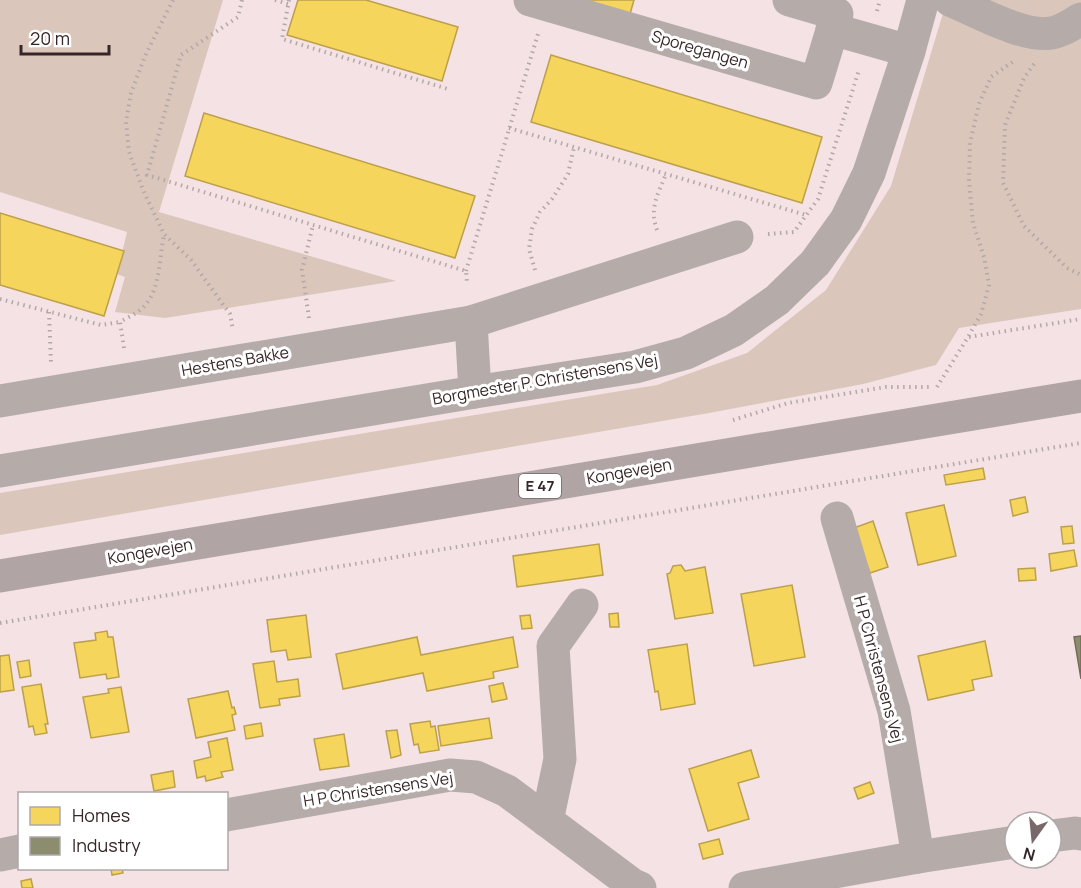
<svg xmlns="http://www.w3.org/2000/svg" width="1081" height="888" viewBox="0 0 1081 888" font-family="Manrope,sans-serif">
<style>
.green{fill:#dbc6bb}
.homes{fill:#f6d55c;stroke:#bca04c;stroke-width:1.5}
.industry{fill:#8c8c6e;stroke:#726d59;stroke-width:1.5}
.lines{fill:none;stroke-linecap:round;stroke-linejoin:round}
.path{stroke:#b2a8a8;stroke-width:4;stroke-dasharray:1.5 4.5;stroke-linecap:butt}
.minor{stroke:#b5acaa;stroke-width:33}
.major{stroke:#b0a4a4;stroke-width:33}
.labels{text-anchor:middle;stroke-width:6;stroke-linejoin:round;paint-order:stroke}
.shield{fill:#fff;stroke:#726768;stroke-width:1.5}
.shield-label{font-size:15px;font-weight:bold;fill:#362628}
.street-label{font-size:16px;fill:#362628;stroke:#fff}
</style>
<rect width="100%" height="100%" fill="#f5e2e5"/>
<g class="green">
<polygon points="0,0 223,0 159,212 396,281 165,318 115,312 125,277 117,274 127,232 0,192"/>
<polygon points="947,0 1081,0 1081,309 959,328 936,365 863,384 709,413 0,535 0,493 657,385 747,353 826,290 891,186"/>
</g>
<g class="homes">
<polygon points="298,0 366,0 458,27 442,81 287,35"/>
<polygon points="581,0 634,0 630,14"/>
<polygon points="551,55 822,137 802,203 531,122"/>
<polygon points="204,113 475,196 455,258 185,176"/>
<polygon points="0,213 124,251 104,316 0,285"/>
<polygon points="983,468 985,479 946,485 944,475"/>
<polygon points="1025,497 1028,512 1013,516 1010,500"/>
<polygon points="944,505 956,556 918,565 906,513"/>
<polygon points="873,521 888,567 870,573 854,528"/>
<polygon points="1072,526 1074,543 1063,544 1061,527"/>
<polygon points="599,544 603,575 517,587 513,556"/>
<polygon points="1074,550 1077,566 1051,571 1049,554"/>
<polygon points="681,565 685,571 705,567 713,613 675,619 667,574 670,573 673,566"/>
<polygon points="1035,568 1036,580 1019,581 1018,569"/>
<polygon points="792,585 805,657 754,666 741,594"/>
<polygon points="618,613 619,627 610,627 609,614"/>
<polygon points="306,615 311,657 288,660 286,650 271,652 267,620"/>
<polygon points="530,615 532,628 522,629 520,616"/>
<polygon points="107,631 108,637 113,637 119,677 107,679 106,674 80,678 74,643 96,640 95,633"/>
<polygon points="417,637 421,655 513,637 518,667 493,672 494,678 427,691 423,673 343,689 336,654"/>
<polygon points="985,641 992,676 972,680 974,690 928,700 918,656"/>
<polygon points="687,644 695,704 661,710 658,691 655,692 648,650"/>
<polygon points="9,655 14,690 0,692 0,656"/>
<polygon points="29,660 31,676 20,678 17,662"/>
<polygon points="274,661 277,682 298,679 300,696 279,699 280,705 260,708 253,664"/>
<polygon points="503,683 507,699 492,702 489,686"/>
<polygon points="41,684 48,724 45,724 47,733 35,735 33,726 29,727 22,687"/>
<polygon points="121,687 129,732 91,738 83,697 109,693 108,689"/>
<polygon points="228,691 232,708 234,707 236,714 232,715 235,730 196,738 188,699"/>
<polygon points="489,718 492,738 441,746 438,726"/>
<polygon points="430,721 431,727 435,726 439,750 420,753 418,744 414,745 410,724"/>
<polygon points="261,723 263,736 246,739 244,726"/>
<polygon points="397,730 401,755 391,758 386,731"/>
<polygon points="344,734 349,766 320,770 314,739"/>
<polygon points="227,738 233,770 221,772 223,777 206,781 205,776 197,778 194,761 211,757 208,742"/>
<polygon points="751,750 759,777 738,783 749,819 708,831 689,769"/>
<polygon points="173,771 175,787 154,791 151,775"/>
<polygon points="870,782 874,793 858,799 854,788"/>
<polygon points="719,839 723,854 703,859 699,844"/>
<polygon points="111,868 122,868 123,873 112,875"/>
<polygon points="31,879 33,888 22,888 21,881"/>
</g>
<polygon class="industry" points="1081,636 1081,679 1074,637"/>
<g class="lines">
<g class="path">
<polyline points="173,0 145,56 131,93 126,122 129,152 143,190 164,234 191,260 230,314 233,330"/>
<polyline points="242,0 238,17 181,55 147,175 466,271 467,282"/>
<polyline points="275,0 288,4"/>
<polyline points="289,0 282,39 448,89"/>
<polyline points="877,11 880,0"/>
<polyline points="1034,64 1024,78 1005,125 1003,183 1024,226 1067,268 1081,275"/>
<polyline points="509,128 806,215"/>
<path d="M 657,230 C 649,208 658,194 666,174"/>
<polyline points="768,234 794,232 818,199 859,70"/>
<polyline points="535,270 529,249 532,229 540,212 552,199 568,174 574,147"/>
<polyline points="466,271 538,34"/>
<polyline points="0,299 101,325 120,322"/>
<polyline points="49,312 51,363"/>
<polyline points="309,318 302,270 313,225"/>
<polyline points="969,337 1081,319"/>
<path d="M 124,348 L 120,322 C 126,318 134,315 140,310 C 161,294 159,258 164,235"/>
<polyline points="937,387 968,337 981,314 989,285 984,257 973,223 969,181 970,143 979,104 991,77 1014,61"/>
<polyline points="733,420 788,403 886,387 932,387"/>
<polyline points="0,623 1081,443"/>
</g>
<g class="minor">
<polyline points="530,0 816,83 837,14 789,0"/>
<path d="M 950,0 C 976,11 1024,38 1051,33 C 1061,32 1072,24 1081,19"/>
<polyline points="832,29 909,51"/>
<polyline points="471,322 475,392"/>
<polyline points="0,401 471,322 737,237"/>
<polyline points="0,471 475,392 635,367 686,353 734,330 777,300 815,263 846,220 869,173 909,51 923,0"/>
<polyline points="837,518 894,711 918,857"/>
<polyline points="226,815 450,775 476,777 507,791 633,885 640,888"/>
<polyline points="547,821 560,759 553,646 582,605"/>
<polyline points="1051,836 1075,833 1081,834"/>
<polyline points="0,855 20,851"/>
<polyline points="745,888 918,857 1015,842"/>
</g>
<polyline class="major" points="0,576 1081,396"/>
</g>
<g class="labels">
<rect class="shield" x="519" y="474" width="42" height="24" rx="4.5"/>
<g class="shield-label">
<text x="540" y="491">E 47</text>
</g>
<g class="street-label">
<text transform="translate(700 49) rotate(16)" y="6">Sporegangen</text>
<text transform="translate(235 361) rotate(-10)" y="6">Hestens Bakke</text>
<text transform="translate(545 379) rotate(-10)" y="6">Borgmester P. Christensens Vej</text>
<text transform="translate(629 471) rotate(-10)" y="6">Kongevejen</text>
<text transform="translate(150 551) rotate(-10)" y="6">Kongevejen</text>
<text transform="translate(879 669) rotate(75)" y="6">H P Christensens Vej</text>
<text transform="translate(378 789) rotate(-9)" y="6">H P Christensens Vej</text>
</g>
</g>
<rect x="18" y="792" width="210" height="78" fill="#ffffff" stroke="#afa8a9" stroke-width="1.5"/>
<rect x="30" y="807" width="30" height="18" fill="#f6d55c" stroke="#afa8a9" stroke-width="1.5"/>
<text x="72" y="822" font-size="18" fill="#362628">Homes</text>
<rect x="30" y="837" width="30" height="18" fill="#8c8c6e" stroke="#afa8a9" stroke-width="1.5"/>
<text x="72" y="852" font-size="18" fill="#362628">Industry</text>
<g transform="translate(1033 840) rotate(195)"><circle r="28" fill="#ffffff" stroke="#afa8a9" stroke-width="1.5"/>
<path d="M0-4.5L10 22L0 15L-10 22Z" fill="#79686a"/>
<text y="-9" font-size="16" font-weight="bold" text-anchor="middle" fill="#362628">N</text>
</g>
<path d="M21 45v9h88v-9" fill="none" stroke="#362628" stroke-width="3"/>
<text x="30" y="45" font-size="18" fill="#362628" stroke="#ffffff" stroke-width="4.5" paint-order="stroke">20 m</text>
</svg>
